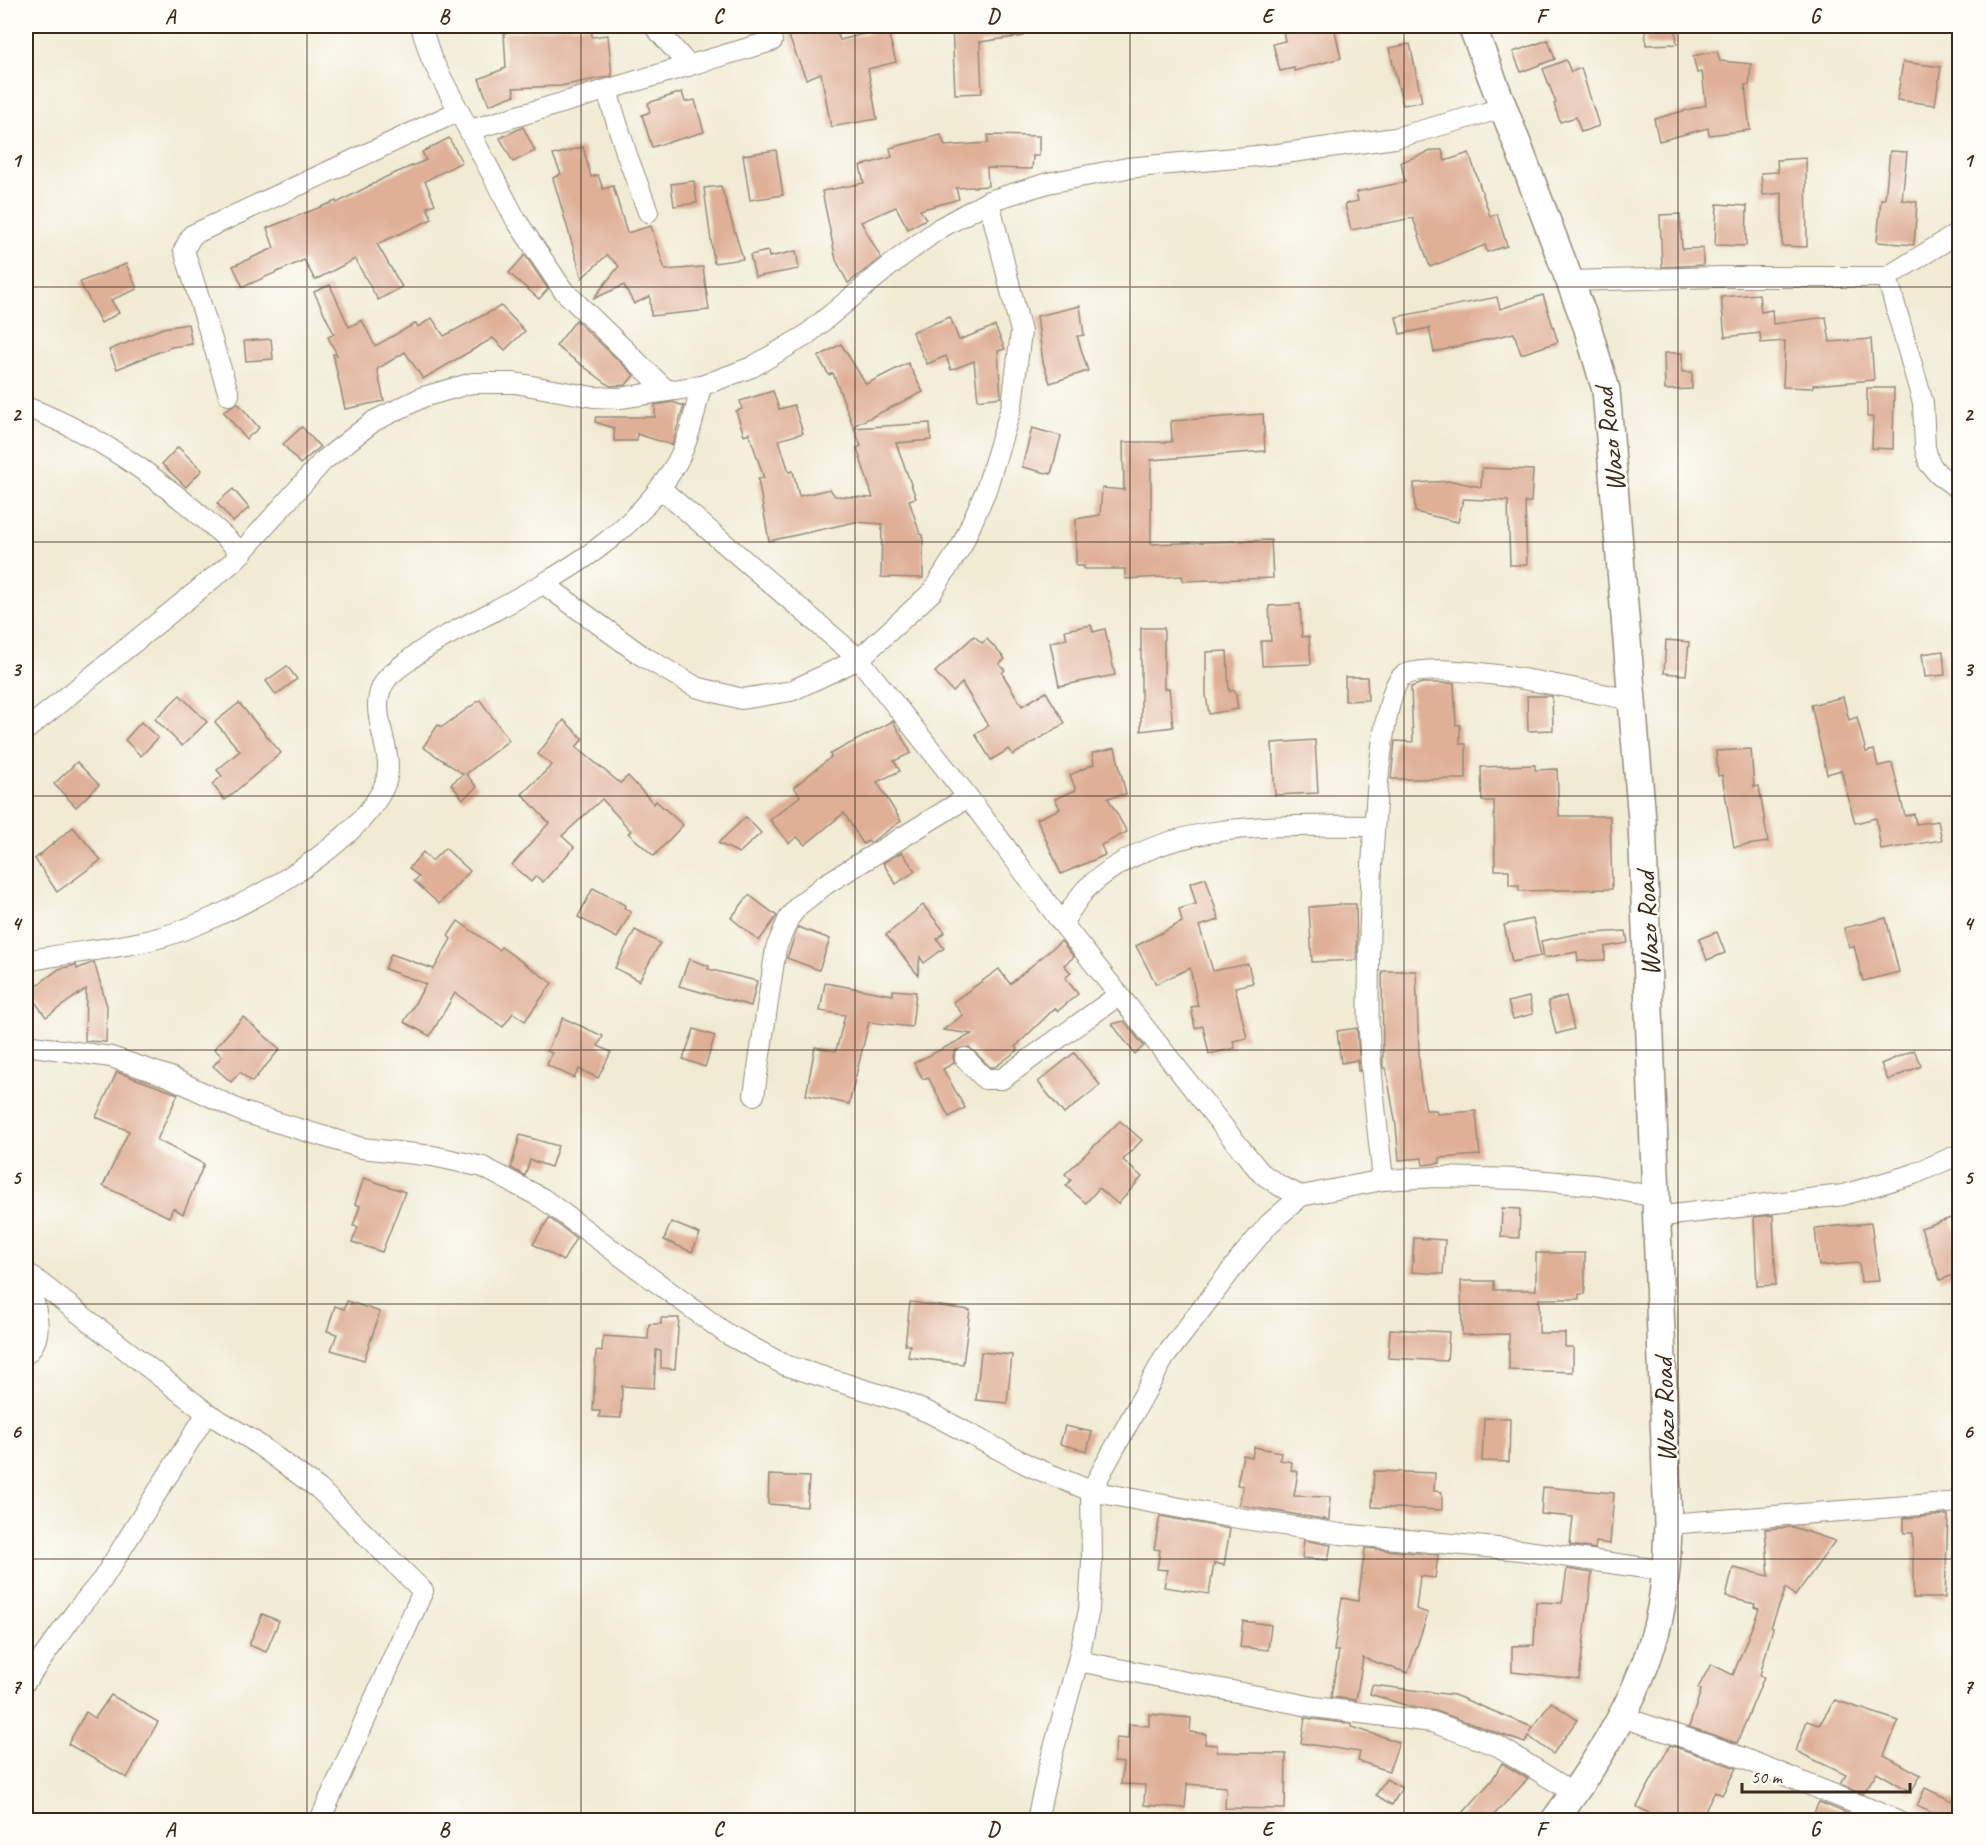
<svg xmlns="http://www.w3.org/2000/svg" width="1985" height="1846" viewBox="0 0 1985 1846" font-family="Caveat,sans-serif">
<style>
.building{fill:#dfaf96}
.lines{fill:none;stroke-linecap:round;stroke-linejoin:round}
.street-casing{stroke:#968a79;stroke-width:22}
.secondary-casing{stroke:#968a79;stroke-width:30}
.street{stroke:#fff;stroke-width:20}
.secondary{stroke:#fff;stroke-width:27}
.grid{fill:none;stroke:#3b2a1e;stroke-width:1.5;stroke-opacity:0.55}
.labels{text-anchor:middle;stroke-width:5;stroke-linejoin:round;paint-order:stroke}
.street-label{font-size:28px;fill:#3b2a1e;stroke:#fdfcf7}
.neatline{fill:none;stroke:#3b2a1e;stroke-width:2}
.grid-label{font-size:20px;text-anchor:middle;font-weight:bold;fill:#3b2a1e}
</style>
<rect width="100%" height="100%" fill="#fdfcf7"/>
<filter id="ink" filterUnits="userSpaceOnUse"><feTurbulence type="fractalNoise" baseFrequency=".0167" numOctaves="2"/><feDisplacementMap in="SourceGraphic" scale="12" xChannelSelector="R" yChannelSelector="G"/><feConvolveMatrix kernelMatrix="1 2 1 2 8 2 1 2 1" color-interpolation-filters="sRGB"/></filter>
<filter id="wash" filterUnits="userSpaceOnUse"><feTurbulence type="fractalNoise" baseFrequency=".008" numOctaves="4" result="noise"/><feDisplacementMap in="SourceGraphic" scale="24" xChannelSelector="R" yChannelSelector="G"/><feGaussianBlur stdDeviation="1.35" result="paint"/><feColorMatrix in="noise" values="0 0 0 0 0 0 0 0 0 0 0 0 0 0 0 0 0 1.4 0 .05"/><feComposite in="paint" operator="in"/></filter>
<g filter="url(#wash)">
<rect width="100%" height="100%" fill="#f1ebd4"/>
<g id="blocks">
<g class="building">
<polygon points="569,26 591,26 592,37 608,35 612,76 560,86 513,88 515,95 489,105 479,79 506,68 504,33"/>
<polygon points="802,26 834,26 840,40 887,28 896,62 868,69 877,119 831,127 821,73 806,79 787,32"/>
<polygon points="952,26 1022,26 1023,36 980,42 982,93 955,94"/>
<polygon points="1282,26 1334,26 1341,58 1294,71 1294,68 1280,71 1273,44 1285,41"/>
<polygon points="1645,26 1675,26 1677,44 1646,45"/>
<polygon points="1548,40 1555,59 1521,72 1513,52"/>
<polygon points="1410,44 1422,102 1403,105 1389,48"/>
<polygon points="1717,51 1720,61 1751,64 1749,85 1745,85 1750,130 1709,135 1708,128 1659,141 1654,119 1706,105 1702,72 1697,73 1693,56"/>
<polygon points="1566,60 1571,72 1581,68 1599,126 1581,132 1576,117 1560,122 1554,104 1556,103 1543,69"/>
<polygon points="1903,62 1941,67 1935,105 1897,100"/>
<polygon points="682,92 685,102 695,100 704,132 652,147 642,115 650,112 648,103"/>
<polygon points="523,127 535,151 513,162 500,138"/>
<polygon points="941,135 945,146 988,143 988,135 1039,136 1039,156 1033,156 1032,169 987,168 988,186 956,188 959,199 920,210 926,219 908,229 896,207 861,222 881,258 848,283 836,260 822,191 864,183 860,166 892,157 890,148"/>
<polygon points="449,138 462,162 425,181 435,204 427,207 432,219 377,244 402,287 378,300 355,259 315,280 304,260 243,287 233,266 274,248 267,228 336,201 337,203 386,177 426,160 422,152"/>
<polygon points="583,147 591,177 598,175 603,189 613,186 627,233 651,226 665,270 703,267 709,310 651,316 650,296 634,304 624,285 593,299 619,266 607,255 582,278 553,178 561,174 553,155"/>
<polygon points="776,150 783,195 750,200 743,155"/>
<polygon points="1434,150 1442,150 1445,161 1469,153 1490,216 1497,214 1507,246 1487,252 1485,245 1430,267 1413,218 1351,230 1345,204 1358,201 1356,192 1405,182 1401,162"/>
<polygon points="1890,151 1907,152 1902,200 1917,202 1914,245 1877,242 1881,199 1885,199"/>
<polygon points="1806,158 1807,247 1782,246 1782,193 1763,195 1761,173 1778,172 1777,160"/>
<polygon points="694,181 697,203 674,206 671,184"/>
<polygon points="721,186 743,259 714,263 704,188"/>
<polygon points="1717,204 1747,206 1746,246 1715,245"/>
<polygon points="1680,214 1682,249 1703,248 1703,265 1662,267 1660,215"/>
<polygon points="768,251 769,257 796,251 799,269 755,277 750,255"/>
<polygon points="525,255 548,289 539,299 509,273"/>
<polygon points="126,264 137,289 111,300 119,313 101,323 80,282"/>
<polygon points="330,285 349,327 362,320 375,346 416,323 418,327 432,318 444,336 501,306 525,331 505,350 493,338 423,379 405,352 377,369 384,401 345,409 333,354 337,355 328,337 334,334 314,292"/>
<polygon points="1759,294 1761,312 1772,310 1773,324 1826,317 1830,342 1871,339 1874,380 1813,385 1813,388 1783,387 1785,341 1761,343 1760,333 1725,337 1721,297"/>
<polygon points="1543,295 1558,342 1521,354 1514,333 1434,352 1429,328 1400,334 1396,317 1497,297 1500,309"/>
<polygon points="1080,306 1084,335 1077,336 1088,371 1050,383 1043,362 1037,316"/>
<polygon points="950,317 959,340 995,326 1005,349 998,351 1001,397 978,400 974,361 951,370 946,356 927,364 912,332"/>
<polygon points="576,320 634,375 626,385 610,386 556,346"/>
<polygon points="188,324 192,344 171,347 117,369 109,350 163,328"/>
<polygon points="271,339 273,359 246,361 244,341"/>
<polygon points="841,344 866,384 908,363 923,392 853,426 833,373 829,375 818,357"/>
<polygon points="1664,353 1682,353 1682,372 1692,372 1692,389 1665,390"/>
<polygon points="1867,388 1894,388 1893,449 1872,448 1873,417 1867,417"/>
<polygon points="773,391 779,409 794,405 803,433 779,440 789,472 793,471 799,496 830,489 835,496 873,498 857,448 861,446 854,428 930,423 931,440 896,443 916,498 909,500 920,534 923,535 923,578 881,577 882,524 855,522 769,541 758,479 764,478 749,433 744,435 736,411 742,409 740,401"/>
<polygon points="673,402 684,406 672,445 637,434 637,441 614,441 614,428 595,422 596,417 655,417 655,405"/>
<polygon points="238,403 259,428 246,439 223,411"/>
<polygon points="1263,414 1265,451 1151,460 1151,544 1271,540 1273,578 1183,581 1182,576 1125,579 1125,569 1084,569 1084,566 1076,566 1076,519 1100,515 1102,488 1124,490 1123,442 1172,442 1171,421"/>
<polygon points="302,427 320,447 300,464 283,444"/>
<polygon points="1032,428 1061,436 1051,474 1022,467"/>
<polygon points="178,447 202,470 186,487 162,464"/>
<polygon points="1482,468 1533,470 1531,502 1525,502 1527,565 1510,565 1508,501 1463,499 1458,522 1415,512 1414,483 1452,481 1481,487"/>
<polygon points="233,489 249,508 233,522 217,503"/>
<polygon points="1300,604 1302,637 1309,636 1311,664 1262,666 1261,641 1271,641 1269,606"/>
<polygon points="1091,625 1093,632 1105,629 1115,675 1059,686 1050,642 1067,639 1065,630"/>
<polygon points="1141,628 1164,628 1164,689 1169,688 1173,727 1141,731"/>
<polygon points="974,636 982,643 987,639 1005,659 999,664 1005,670 1002,673 1022,706 1046,692 1065,723 1013,755 1009,749 991,760 975,734 988,726 962,683 953,692 935,672"/>
<polygon points="1666,640 1689,642 1686,675 1664,673"/>
<polygon points="1227,651 1229,691 1235,690 1238,709 1209,714 1206,695 1206,652"/>
<polygon points="1943,651 1945,675 1925,677 1922,654"/>
<polygon points="287,666 297,679 276,695 266,681"/>
<polygon points="1345,677 1367,677 1368,700 1345,701"/>
<polygon points="1422,683 1454,683 1456,725 1460,725 1460,744 1466,744 1466,779 1391,779 1395,741 1413,742 1411,687"/>
<polygon points="180,695 207,722 182,746 155,719"/>
<polygon points="1527,696 1552,696 1553,730 1528,731"/>
<polygon points="1843,697 1849,720 1857,717 1866,752 1874,750 1878,766 1892,763 1905,816 1914,814 1916,824 1938,821 1942,840 1881,850 1876,818 1855,823 1841,770 1827,774 1811,705"/>
<polygon points="480,700 509,740 466,774 477,787 463,799 451,784 463,774 423,747 438,725 442,727"/>
<polygon points="239,703 281,753 225,800 212,784 222,776 217,770 240,751 215,722"/>
<polygon points="564,720 583,739 576,747 620,783 628,776 654,804 656,801 683,825 654,856 628,833 631,831 602,799 562,836 574,847 543,882 536,876 531,882 512,865 549,823 522,794 552,765 538,754"/>
<polygon points="893,721 911,753 894,761 900,771 877,782 901,821 870,843 868,841 863,844 844,813 805,845 797,837 789,843 770,820 800,796 794,787 831,757 830,754"/>
<polygon points="141,722 158,738 141,756 125,740"/>
<polygon points="1315,740 1318,793 1275,795 1272,743"/>
<polygon points="1115,748 1126,794 1108,798 1127,832 1101,845 1105,855 1061,874 1037,819 1060,809 1055,799 1076,790 1070,775 1094,764 1092,753"/>
<polygon points="1751,749 1754,787 1759,786 1768,842 1734,847 1722,775 1718,776 1716,751"/>
<polygon points="77,762 99,785 76,807 54,784"/>
<polygon points="1535,765 1535,770 1557,769 1559,816 1610,816 1612,889 1519,891 1519,885 1509,885 1509,870 1495,870 1494,801 1482,801 1481,767"/>
<polygon points="746,817 761,833 739,853 718,843"/>
<polygon points="73,827 101,860 57,892 35,859"/>
<polygon points="445,848 470,871 439,904 414,881 419,877 409,868 423,852 432,861"/>
<polygon points="902,852 915,871 896,884 883,863"/>
<polygon points="1206,878 1219,920 1199,926 1213,971 1248,964 1253,983 1235,987 1247,1038 1233,1041 1235,1048 1209,1054 1203,1026 1195,1028 1191,1007 1198,1006 1190,968 1156,984 1136,946 1182,922 1179,909 1196,904 1190,883"/>
<polygon points="593,888 625,905 624,908 631,912 617,938 578,917"/>
<polygon points="749,895 777,916 759,941 731,918"/>
<polygon points="1345,904 1356,904 1357,960 1312,962 1309,907"/>
<polygon points="923,905 945,932 937,939 944,948 924,963 920,957 918,975 886,935"/>
<polygon points="1886,918 1899,972 1863,981 1854,946 1849,947 1844,928"/>
<polygon points="1533,919 1541,956 1512,962 1504,925"/>
<polygon points="458,921 499,950 501,947 552,983 525,1021 513,1013 503,1027 455,993 430,1036 404,1022 426,984 385,969 391,954 434,969 451,939 448,936"/>
<polygon points="798,927 830,939 819,970 787,958"/>
<polygon points="635,930 660,943 639,981 615,968"/>
<polygon points="1626,931 1628,943 1605,947 1605,960 1578,961 1577,952 1544,958 1541,941 1577,934"/>
<polygon points="1717,932 1725,953 1707,960 1699,939"/>
<polygon points="1061,941 1074,957 1064,965 1071,973 1065,978 1078,994 1058,1011 1055,1008 1015,1047 1018,1050 995,1067 990,1067 969,1047 956,1050 953,1055 954,1063 943,1069 965,1108 949,1117 928,1077 923,1079 914,1063 972,1034 943,1030 963,1015 953,1002 999,969 1010,984"/>
<polygon points="689,959 709,966 708,969 757,981 751,1006 679,986"/>
<polygon points="94,962 107,1006 106,1042 85,1041 86,989 46,1017 28,992 59,969 76,965 77,969"/>
<polygon points="1382,971 1416,971 1420,1079 1426,1110 1436,1110 1437,1114 1476,1111 1480,1155 1440,1158 1440,1163 1423,1165 1422,1158 1399,1160 1396,1126 1386,1068 1383,1068"/>
<polygon points="825,983 893,995 893,990 916,992 912,1027 869,1022 849,1104 806,1095 815,1047 836,1051 845,1015 820,1011"/>
<polygon points="1566,996 1574,1029 1556,1034 1548,1001"/>
<polygon points="1529,997 1533,1014 1513,1019 1508,1002"/>
<polygon points="243,1017 280,1049 252,1082 240,1072 231,1082 213,1066 222,1056 214,1049"/>
<polygon points="563,1018 603,1036 598,1046 611,1052 598,1078 579,1069 574,1078 547,1065 552,1053 547,1051"/>
<polygon points="1124,1021 1144,1046 1135,1054 1112,1024"/>
<polygon points="1357,1028 1360,1071 1358,1071 1357,1060 1341,1063 1337,1031"/>
<polygon points="694,1029 715,1036 705,1067 683,1059"/>
<polygon points="1914,1050 1921,1066 1888,1080 1881,1064"/>
<polygon points="1074,1053 1100,1085 1064,1114 1038,1082"/>
<polygon points="117,1072 178,1094 157,1140 204,1164 183,1214 173,1208 169,1217 103,1186 129,1131 96,1117"/>
<polygon points="1120,1121 1142,1140 1123,1160 1142,1177 1118,1204 1099,1188 1086,1203 1066,1186 1071,1180 1065,1174"/>
<polygon points="520,1135 558,1146 551,1167 530,1160 525,1176 511,1168"/>
<polygon points="364,1178 405,1192 382,1252 352,1242 358,1227 353,1226 360,1206 355,1204"/>
<polygon points="1502,1208 1520,1209 1519,1238 1501,1237"/>
<polygon points="1773,1215 1776,1285 1757,1286 1754,1217"/>
<polygon points="549,1218 576,1238 563,1261 533,1244"/>
<polygon points="1951,1218 1959,1241 1959,1273 1940,1280 1921,1228"/>
<polygon points="671,1222 700,1234 692,1252 664,1240"/>
<polygon points="1871,1223 1879,1281 1861,1282 1859,1263 1819,1266 1815,1228"/>
<polygon points="1414,1238 1445,1240 1443,1274 1412,1272"/>
<polygon points="1536,1253 1585,1253 1585,1294 1579,1294 1579,1299 1539,1299 1539,1333 1565,1333 1565,1347 1573,1347 1573,1372 1509,1370 1509,1334 1462,1335 1461,1281 1494,1281 1494,1290 1536,1290"/>
<polygon points="347,1301 380,1312 364,1360 331,1350 337,1334 327,1331 335,1306 344,1309"/>
<polygon points="910,1302 970,1310 963,1364 908,1357 910,1345 905,1345"/>
<polygon points="661,1318 679,1318 675,1369 661,1368 661,1351 656,1350 654,1388 622,1386 621,1418 599,1417 600,1411 593,1411 596,1351 602,1352 603,1336 648,1339 649,1324 661,1324"/>
<polygon points="1390,1329 1449,1332 1447,1361 1388,1358"/>
<polygon points="981,1352 1012,1355 1007,1403 976,1400"/>
<polygon points="1484,1418 1510,1419 1509,1462 1482,1461"/>
<polygon points="1065,1426 1092,1432 1087,1451 1060,1444"/>
<polygon points="1254,1447 1281,1452 1280,1460 1292,1462 1291,1470 1298,1472 1294,1496 1330,1497 1329,1520 1239,1505 1243,1486 1237,1485 1243,1455 1252,1457"/>
<polygon points="1374,1471 1435,1473 1434,1491 1442,1492 1442,1510 1372,1507"/>
<polygon points="769,1475 809,1477 807,1507 768,1504"/>
<polygon points="1543,1487 1614,1493 1610,1544 1596,1542 1595,1549 1570,1545 1573,1517 1541,1514"/>
<polygon points="1948,1515 1945,1598 1913,1598 1913,1533 1904,1533 1904,1518"/>
<polygon points="1160,1516 1230,1529 1224,1565 1214,1563 1209,1594 1164,1587 1167,1570 1157,1569 1160,1550 1154,1549"/>
<polygon points="1793,1527 1835,1541 1795,1596 1786,1588 1771,1627 1773,1628 1760,1675 1764,1677 1737,1743 1689,1727 1701,1690 1698,1688 1711,1664 1733,1675 1759,1609 1754,1607 1755,1604 1726,1597 1733,1568 1769,1576 1765,1529"/>
<polygon points="1304,1540 1331,1545 1328,1560 1302,1558"/>
<polygon points="1365,1548 1438,1555 1435,1578 1420,1576 1416,1609 1428,1613 1408,1673 1363,1658 1356,1700 1331,1697 1339,1651 1334,1651 1342,1598 1358,1601"/>
<polygon points="1567,1569 1592,1573 1579,1679 1512,1672 1512,1646 1534,1645 1536,1602 1562,1603"/>
<polygon points="262,1614 279,1621 266,1652 249,1645"/>
<polygon points="1243,1621 1271,1625 1268,1650 1240,1647"/>
<polygon points="1372,1685 1454,1695 1532,1727 1529,1733 1551,1702 1577,1720 1553,1754 1528,1736 1525,1743 1436,1711 1411,1707 1370,1694"/>
<polygon points="111,1695 158,1722 127,1778 68,1744 86,1712 95,1718"/>
<polygon points="1835,1700 1899,1721 1884,1755 1921,1775 1911,1792 1877,1772 1863,1794 1840,1784 1846,1775 1796,1751 1807,1721 1819,1725"/>
<polygon points="1149,1714 1191,1718 1190,1732 1206,1734 1205,1744 1217,1745 1217,1752 1286,1754 1285,1809 1225,1808 1226,1787 1187,1784 1185,1808 1144,1805 1145,1785 1121,1784 1123,1763 1114,1762 1116,1738 1128,1739 1129,1724 1149,1726"/>
<polygon points="1305,1718 1352,1724 1352,1727 1399,1742 1389,1771 1358,1761 1360,1752 1301,1743"/>
<polygon points="1670,1745 1736,1768 1722,1795 1715,1791 1700,1821 1665,1821 1637,1807"/>
<polygon points="1502,1763 1528,1779 1488,1821 1456,1821 1492,1780"/>
<polygon points="1386,1779 1402,1788 1392,1805 1376,1795"/>
<polygon points="1925,1788 1957,1803 1949,1821 1917,1806"/>
<polygon points="1819,1802 1866,1821 1810,1821"/>
</g>
</g>
</g>
<g filter="url(#ink)">
<use href="#blocks" fill-opacity="0" stroke="#968a79" stroke-width="1.5"/>
<g class="lines">
<defs>
<g id="street">
<polyline points="421,26 431,58 516,220 563,290 667,391"/>
<polyline points="654,26 689,66"/>
<polyline points="607,91 627,155 648,212"/>
<polyline points="470,130 772,41"/>
<polyline points="1887,277 1923,403 1925,447 1929,463 1938,474 1960,490"/>
<polyline points="1569,281 1719,277 1887,277 1960,232"/>
<polyline points="229,395 184,250 192,235 459,111"/>
<path d="M 26,407 C 108,438 179,493 242,553"/>
<polyline points="660,488 859,659 968,797 1062,923 1229,1134 1261,1173 1280,1186 1301,1196 1383,1180 1436,1177 1521,1179 1595,1185 1655,1197"/>
<polyline points="544,584 641,655 696,687 742,699 791,691 859,659 932,592 962,545 986,490 1012,405 1021,332 989,201"/>
<polyline points="26,730 234,561 323,461 374,421 423,397 472,383 515,383 593,397 620,398 701,386 752,367 805,336 898,259 940,228 989,201 1048,183 1127,168 1278,154 1395,138 1503,108"/>
<path d="M 1062,923 C 1070,912 1077,899 1086,889 C 1161,818 1277,826 1373,826"/>
<path d="M 26,961 C 65,953 106,950 146,941 C 213,927 358,851 385,784 C 398,751 363,711 386,680 C 391,673 401,666 408,661 C 432,641 464,627 492,612 C 561,575 635,535 676,464 C 689,441 695,412 701,386"/>
<polyline points="26,1045 111,1057 170,1077 243,1112 362,1148 433,1156 483,1167 542,1198 727,1334 785,1365 901,1401 930,1413 1030,1466 1091,1491 1207,1513 1340,1534 1520,1550 1666,1571"/>
<polyline points="965,1058 985,1079 1002,1079 1119,995"/>
<polyline points="754,1095 776,948 789,918 799,905 826,884 968,797"/>
<path d="M 1383,1180 C 1378,1131 1371,1081 1369,1031 C 1367,986 1371,690 1404,675 C 1444,658 1585,691 1632,700"/>
<polyline points="1655,1217 1843,1195 1914,1174 1960,1154"/>
<polyline points="26,1272 207,1413 102,1580 77,1610 26,1681"/>
<path d="M 26,1274 C 32,1298 49,1334 26,1354"/>
<polyline points="207,1413 252,1440 319,1489 423,1591 320,1820"/>
<polyline points="1668,1524 1960,1502"/>
<polyline points="1078,1661 1314,1707 1432,1722 1498,1746 1574,1793"/>
<polyline points="1622,1717 1725,1751 1897,1820"/>
<polyline points="1037,1820 1049,1766 1078,1661 1089,1610 1092,1562 1091,1491 1164,1358 1243,1255 1269,1224 1301,1196"/>
</g>
<path id="secondary" d="M 1472,26 L 1587,326 L 1606,390 L 1642,820 L 1668,1524 C 1667,1561 1665,1599 1655,1634 C 1636,1703 1596,1763 1555,1820"/>
</defs>
<use href="#street" class="street-casing"/>
<use href="#secondary" class="secondary-casing"/>
<use href="#street" class="street"/>
<use href="#secondary" class="secondary"/>
</g>
</g>
<path class="grid" d="M 307,26 L 307,1820M 581,26 L 581,1820M 855,26 L 855,1820M 1130,26 L 1130,1820M 1404,26 L 1404,1820M 1678,26 L 1678,1820M 26,287 L 1960,287M 26,542 L 1960,542M 26,796 L 1960,796M 26,1050 L 1960,1050M 26,1304 L 1960,1304M 26,1559 L 1960,1559"/>
<g class="labels">
<g class="street-label">
<text transform="translate(1609 440) rotate(-97)" y="10">Wazo Road</text>
<text transform="translate(1647 924) rotate(-93)" y="10">Wazo Road</text>
<text transform="translate(1664 1410) rotate(-92)" y="10">Wazo Road</text>
</g>
</g>
<rect width="1985" height="1846" fill="none" stroke="#fdfcf7" stroke-width="66"/>
<path d="M1742 1783v9h168v-9" fill="none" stroke="#3b2a1e" stroke-width="3"/>
<text x="1751" y="1783" font-size="18" fill="#3b2a1e" stroke="#fdfcf7" stroke-width="4.5" paint-order="stroke">50 m</text>
<rect x="33" y="33" width="1919" height="1780" class="neatline"/>
<g class="grid-label">
<text x="170" y="23">A</text>
<text x="444" y="23">B</text>
<text x="718" y="23">C</text>
<text x="993" y="23">D</text>
<text x="1267" y="23">E</text>
<text x="1541" y="23">F</text>
<text x="1815" y="23">G</text>
<text x="16" y="167">1</text>
<text x="1968" y="167">1</text>
<text x="16" y="421">2</text>
<text x="1968" y="421">2</text>
<text x="16" y="676">3</text>
<text x="1968" y="676">3</text>
<text x="16" y="930">4</text>
<text x="1968" y="930">4</text>
<text x="16" y="1184">5</text>
<text x="1968" y="1184">5</text>
<text x="16" y="1438">6</text>
<text x="1968" y="1438">6</text>
<text x="16" y="1693">7</text>
<text x="1968" y="1693">7</text>
<text x="170" y="1836">A</text>
<text x="444" y="1836">B</text>
<text x="718" y="1836">C</text>
<text x="993" y="1836">D</text>
<text x="1267" y="1836">E</text>
<text x="1541" y="1836">F</text>
<text x="1815" y="1836">G</text>
</g>
</svg>
